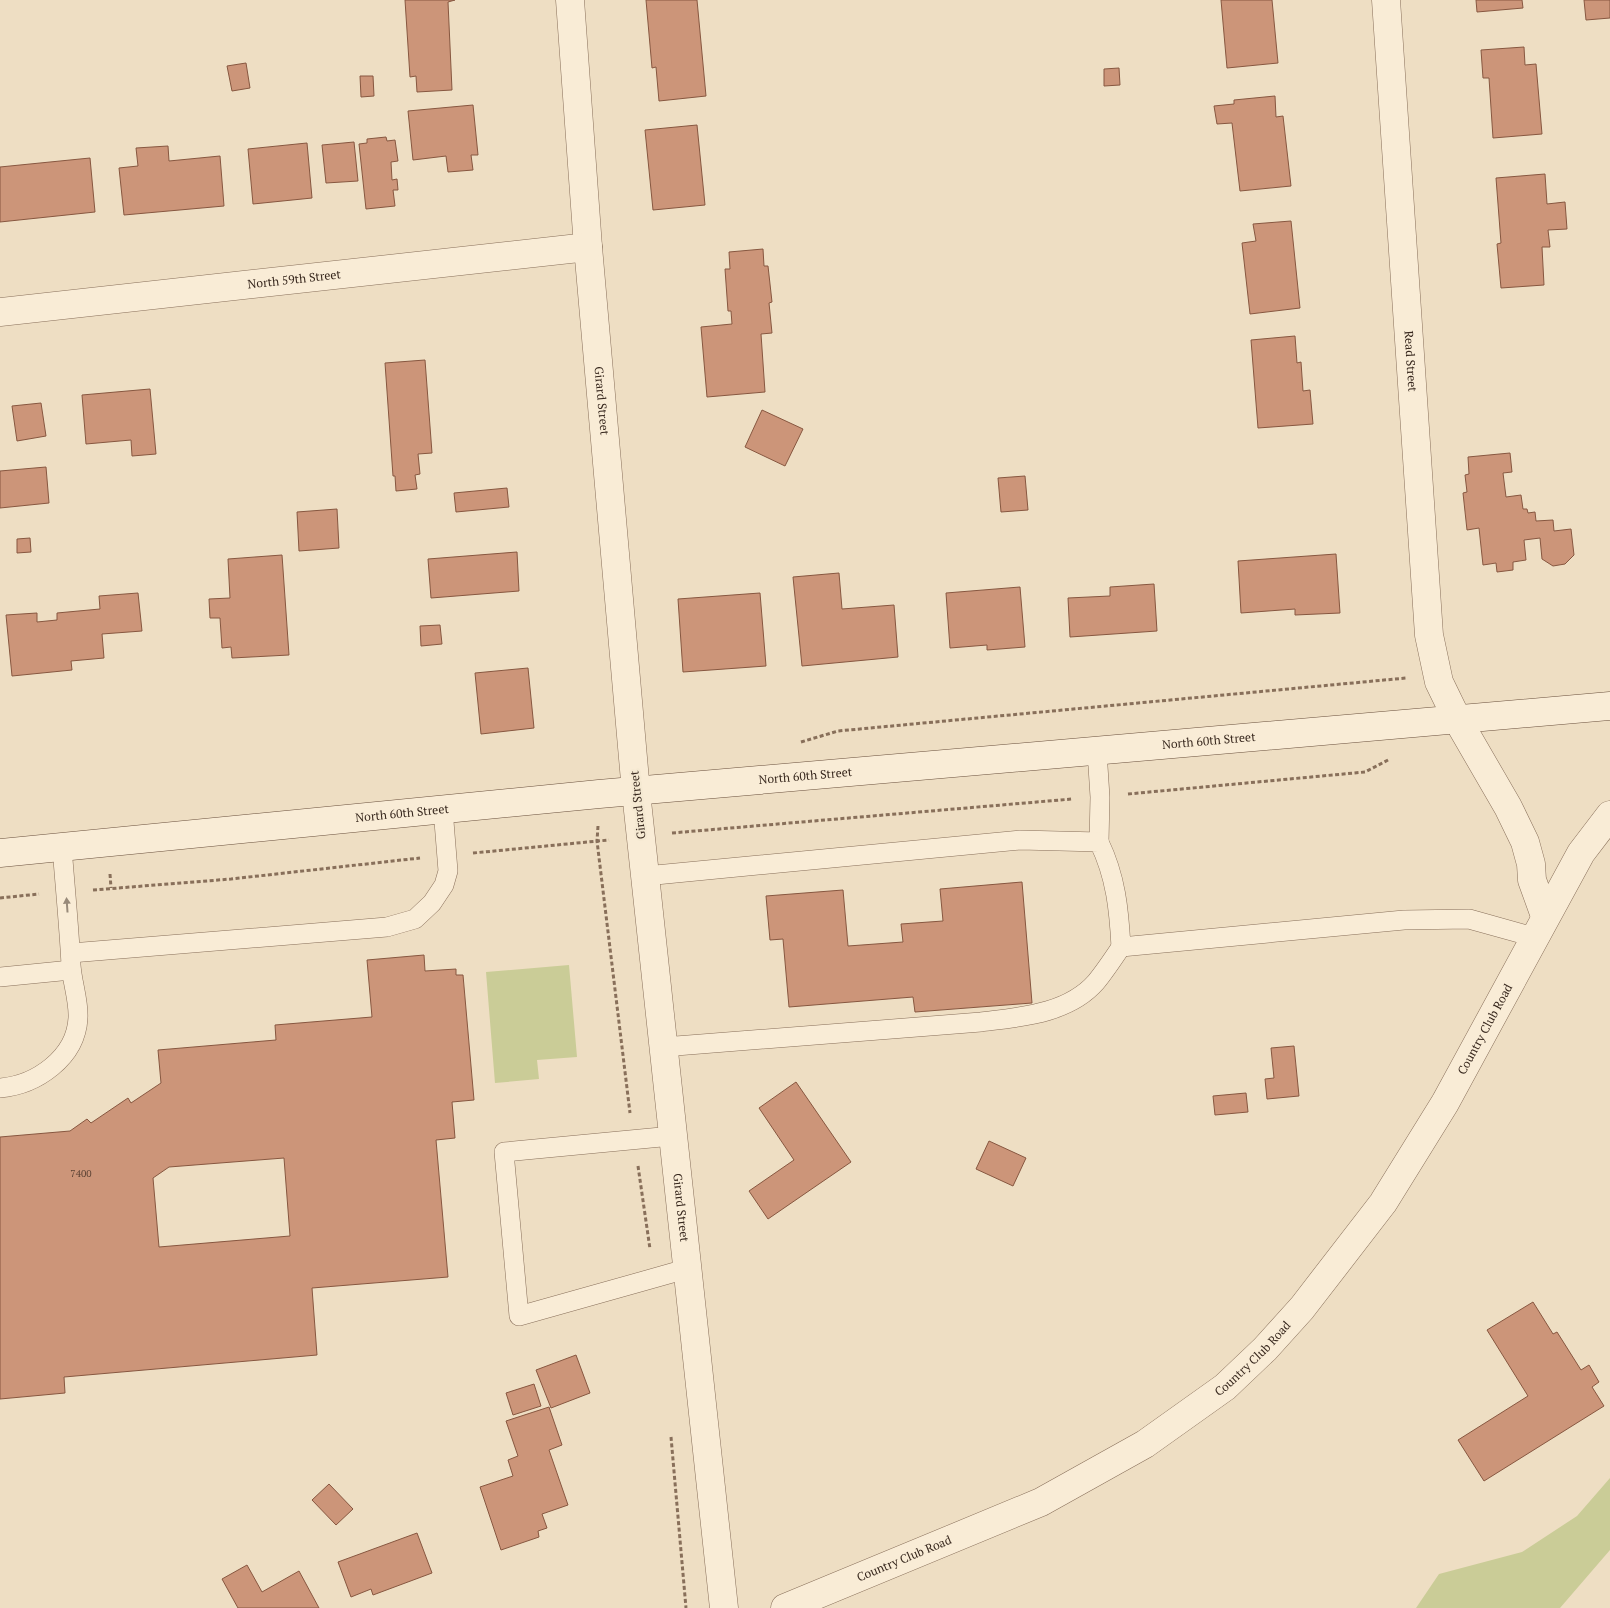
<svg xmlns="http://www.w3.org/2000/svg" width="1610" height="1608" viewBox="0 0 1610 1608" font-family="'PT Serif',serif">
<style>
.green{fill:#cacc97}
.building{fill:#cc9579;stroke:#875740;fill-rule:evenodd}
.lines{fill:none;stroke-linecap:round;stroke-linejoin:round}
.service-casing{stroke:#886f5a;stroke-width:20}
.minor-casing{stroke:#886f5a;stroke-width:29}
.tertiary-casing{stroke:#886f5a;stroke-width:29}
.secondary-casing{stroke:#6a503d;stroke-width:29}
.path{stroke:#886f5a;stroke-width:3;stroke-dasharray:4 2.5;stroke-linecap:butt}
.service{stroke:#f9ecd6;stroke-width:19}
.minor{stroke:#f9ecd6;stroke-width:28}
.tertiary{stroke:#f9ecd6;stroke-width:28}
.secondary{stroke:#f9ecd6;stroke-width:28}
.oneway{fill:#988a7a}
.labels{text-anchor:middle;stroke-width:4.5;stroke-linejoin:round;paint-order:stroke}
.number-label{font-size:10px;fill:#5d4335}
.street-label{font-size:12px;fill:#38281e;stroke:#f5e9d2}
</style>
<rect width="100%" height="100%" fill="#eedec3"/>
<g class="green">
<polygon points="569,965 577,1057 537,1060 539,1079 495,1083 486,972"/>
<polygon points="1610,1478 1610,1550 1560,1608 1416,1608 1439,1574 1522,1552 1577,1516"/>
</g>
<g class="building">
<polygon points="405,0 455,0 448,2 452,90 417,92 416,76 410,77"/>
<polygon points="646,0 697,0 706,96 659,101 656,67 652,68"/>
<polygon points="1221,0 1272,0 1278,63 1227,68"/>
<polygon points="1476,0 1522,0 1523,8 1477,12"/>
<polygon points="1584,0 1610,0 1610,18 1586,20"/>
<polygon points="1524,47 1525,65 1536,64 1542,134 1493,138 1489,78 1483,78 1481,50"/>
<polygon points="246,63 250,88 232,91 227,66"/>
<polygon points="1119,68 1120,85 1104,86 1104,69"/>
<polygon points="360,76 373,76 374,96 361,97"/>
<polygon points="1275,96 1276,117 1283,116 1291,186 1240,191 1232,123 1217,124 1214,106 1234,104 1234,100"/>
<polygon points="473,105 478,155 471,155 473,170 448,172 446,156 413,160 408,111"/>
<polygon points="697,125 705,205 653,210 645,130"/>
<polygon points="386,137 387,141 395,140 398,161 391,162 392,180 397,179 398,190 393,190 395,206 366,209 359,144 367,143 367,139"/>
<polygon points="354,142 358,181 326,183 322,145"/>
<polygon points="307,143 312,198 253,204 248,149"/>
<polygon points="168,146 169,161 220,156 224,206 124,215 119,168 138,166 136,148"/>
<polygon points="90,158 95,212 0,222 0,167"/>
<polygon points="1545,174 1547,204 1565,202 1567,229 1548,230 1550,247 1542,247 1544,285 1501,288 1497,244 1501,243 1496,178"/>
<polygon points="1291,221 1300,308 1250,314 1242,243 1256,241 1253,224"/>
<polygon points="763,249 764,266 768,266 772,302 769,303 772,333 761,334 765,392 707,397 701,327 732,324 731,311 728,311 725,269 730,269 729,252"/>
<polygon points="1295,336 1297,363 1301,362 1303,391 1310,390 1313,424 1258,428 1251,340"/>
<polygon points="425,360 432,453 418,454 420,474 415,475 417,489 396,491 395,476 393,476 385,363"/>
<polygon points="150,389 156,454 132,456 131,440 86,444 82,395"/>
<polygon points="41,403 46,436 17,441 12,406"/>
<polygon points="762,410 803,429 785,466 745,447"/>
<polygon points="1510,453 1512,472 1503,473 1506,497 1521,495 1523,509 1527,509 1528,513 1535,512 1536,521 1553,520 1554,531 1571,529 1574,555 1565,564 1553,566 1542,559 1540,538 1524,540 1526,560 1513,562 1513,570 1497,572 1496,563 1483,565 1479,528 1467,530 1463,493 1467,492 1465,475 1469,474 1468,457"/>
<polygon points="46,467 49,503 0,508 0,471"/>
<polygon points="1025,476 1028,510 1001,512 998,478"/>
<polygon points="507,488 509,507 456,512 454,493"/>
<polygon points="337,509 339,548 299,551 297,512"/>
<polygon points="30,538 31,552 17,553 17,539"/>
<polygon points="517,552 519,591 431,598 428,559"/>
<polygon points="1336,554 1340,613 1295,615 1295,609 1241,613 1238,561"/>
<polygon points="282,555 289,655 232,658 231,647 222,648 220,618 210,618 209,599 230,598 228,559"/>
<polygon points="839,573 842,609 894,605 898,657 802,666 793,577"/>
<polygon points="1154,584 1157,631 1070,637 1068,598 1110,596 1110,587"/>
<polygon points="1020,587 1025,647 987,650 987,645 950,648 946,593"/>
<polygon points="138,593 142,631 102,634 104,658 71,661 72,670 12,676 6,615 37,613 37,622 57,620 57,613 100,609 99,596"/>
<polygon points="760,593 766,666 683,672 678,599"/>
<polygon points="440,625 442,644 421,646 420,626"/>
<polygon points="528,668 534,728 481,734 475,673"/>
<polygon points="1022,882 1032,1003 915,1012 913,997 789,1007 783,939 770,940 766,896 843,890 848,946 903,942 901,924 943,921 940,889"/>
<path d="M 424,955 L 425,971 L 456,969 L 456,975 L 463,975 L 474,1100 L 452,1102 L 455,1138 L 436,1140 L 448,1277 L 312,1288 L 317,1355 L 64,1377 L 65,1393 L 0,1399 L 0,1137 L 70,1131 L 87,1119 L 91,1123 L 128,1098 L 131,1103 L 161,1083 L 158,1050 L 276,1040 L 275,1025 L 372,1017 L 367,960 ZM 284,1158 L 290,1236 L 159,1247 L 153,1178 L 169,1167 Z"/>
<polygon points="1294,1046 1299,1096 1267,1099 1265,1079 1274,1078 1271,1048"/>
<polygon points="796,1082 851,1162 768,1219 749,1191 794,1160 759,1108"/>
<polygon points="1246,1093 1248,1112 1215,1115 1213,1096"/>
<polygon points="989,1141 1026,1158 1013,1186 976,1169"/>
<polygon points="1533,1302 1553,1334 1557,1332 1581,1370 1589,1365 1599,1382 1592,1387 1604,1406 1484,1481 1458,1440 1528,1396 1487,1330"/>
<polygon points="576,1355 590,1393 551,1408 536,1370"/>
<polygon points="534,1384 541,1406 513,1415 506,1393"/>
<polygon points="549,1407 562,1445 549,1450 568,1505 542,1514 547,1528 538,1531 539,1537 501,1550 480,1487 513,1476 508,1460 518,1456 506,1421"/>
<polygon points="329,1484 353,1509 336,1525 312,1500"/>
<polygon points="417,1533 432,1573 373,1595 371,1589 351,1597 338,1562"/>
<polygon points="247,1565 262,1592 299,1571 319,1608 238,1608 222,1579"/>
</g>
<g class="lines">
<defs>
<g id="service">
<polyline points="1097,751 1100,797 1099,842"/>
<path d="M 645,876 L 1020,840 L 1099,842 C 1116,877 1119,910 1121,947 L 1404,920 L 1469,919 L 1534,937"/>
<polyline points="71,953 387,927 415,919 432,903 444,885 448,871 443,809"/>
<polyline points="0,977 71,970"/>
<path d="M 663,1047 L 981,1022 C 1020,1017 1068,1014 1096,982 C 1105,971 1113,959 1121,947"/>
<path d="M 0,1088 C 36,1085 76,1058 78,1018 C 79,1001 72,982 71,965 C 69,926 65,886 62,847"/>
<polyline points="672,1136 504,1152 519,1316 686,1269"/>
</g>
<g id="minor">
<path id="s1" d="M 570,0 L 588,247 L 636,792"/>
<path id="s2" d="M 1386,0 L 1429,635 L 1439,682 L 1457,719 L 1508,807 L 1525,842 L 1531,864 L 1532,880 L 1545,916"/>
<path id="s3" d="M 0,312 L 588,247"/>
</g>
<g id="tertiary">
<path id="s4" d="M 636,792 L 724,1608"/>
<path id="s5" d="M 785,1608 L 1041,1502 L 1145,1444 L 1225,1387 L 1265,1349 L 1302,1308 L 1383,1203 L 1445,1103 L 1581,853 L 1610,815"/>
</g>
<g id="secondary">
<path id="s6" d="M 0,853 L 599,794 L 1610,706"/>
</g>
</defs>
<use href="#service" class="service-casing"/>
<use href="#minor" class="minor-casing"/>
<use href="#tertiary" class="tertiary-casing"/>
<use href="#secondary" class="secondary-casing"/>
<g class="path">
<polyline points="801,742 838,731 1406,678"/>
<polyline points="1128,794 1365,772 1390,759"/>
<polyline points="598,826 597,841 630,1113"/>
<polyline points="672,833 1072,799"/>
<polyline points="473,853 609,840"/>
<polyline points="110,874 111,888"/>
<polyline points="93,890 231,879 420,858"/>
<polyline points="0,898 39,894"/>
<polyline points="638,1166 650,1249"/>
<polyline points="671,1437 686,1608"/>
</g>
<use href="#service" class="service"/>
<use href="#minor" class="minor"/>
<use href="#tertiary" class="tertiary"/>
<use href="#secondary" class="secondary"/>
</g>
<defs><path id="oneway-solid" d="M-6-.8H1V-3.2L6.5 0L1 3.2V.8H-6Z" transform="scale(1.25)"/></defs>
<use class="oneway" href="#oneway-solid" transform="translate(67 905) rotate(-94)"/>
<g class="labels">
<g class="number-label">
<text x="81" y="1177">7400</text>
</g>
<g class="street-label">
<text dy="4" stroke="none"><textPath href="#s3" startOffset="296">North 59th Street</textPath></text>
<text dy="4" stroke="none"><textPath href="#s2" startOffset="362">Read Street</textPath></text>
<text dy="4" stroke="none"><textPath href="#s1" startOffset="402">Girard Street</textPath></text>
<text dy="4" stroke="none"><textPath href="#s6" startOffset="1214">North 60th Street</textPath></text>
<text dy="4" stroke="none"><textPath href="#s6" startOffset="809">North 60th Street</textPath></text>
<text transform="translate(638 805) rotate(-96)" y="4">Girard Street</text>
<text dy="4" stroke="none"><textPath href="#s6" startOffset="404">North 60th Street</textPath></text>
<text dy="4" stroke="none"><textPath href="#s5" startOffset="939">Country Club Road</textPath></text>
<text dy="4" stroke="none"><textPath href="#s4" startOffset="418">Girard Street</textPath></text>
<text dy="4" stroke="none"><textPath href="#s5" startOffset="534">Country Club Road</textPath></text>
<text dy="4" stroke="none"><textPath href="#s5" startOffset="129">Country Club Road</textPath></text>
</g>
</g>
</svg>
